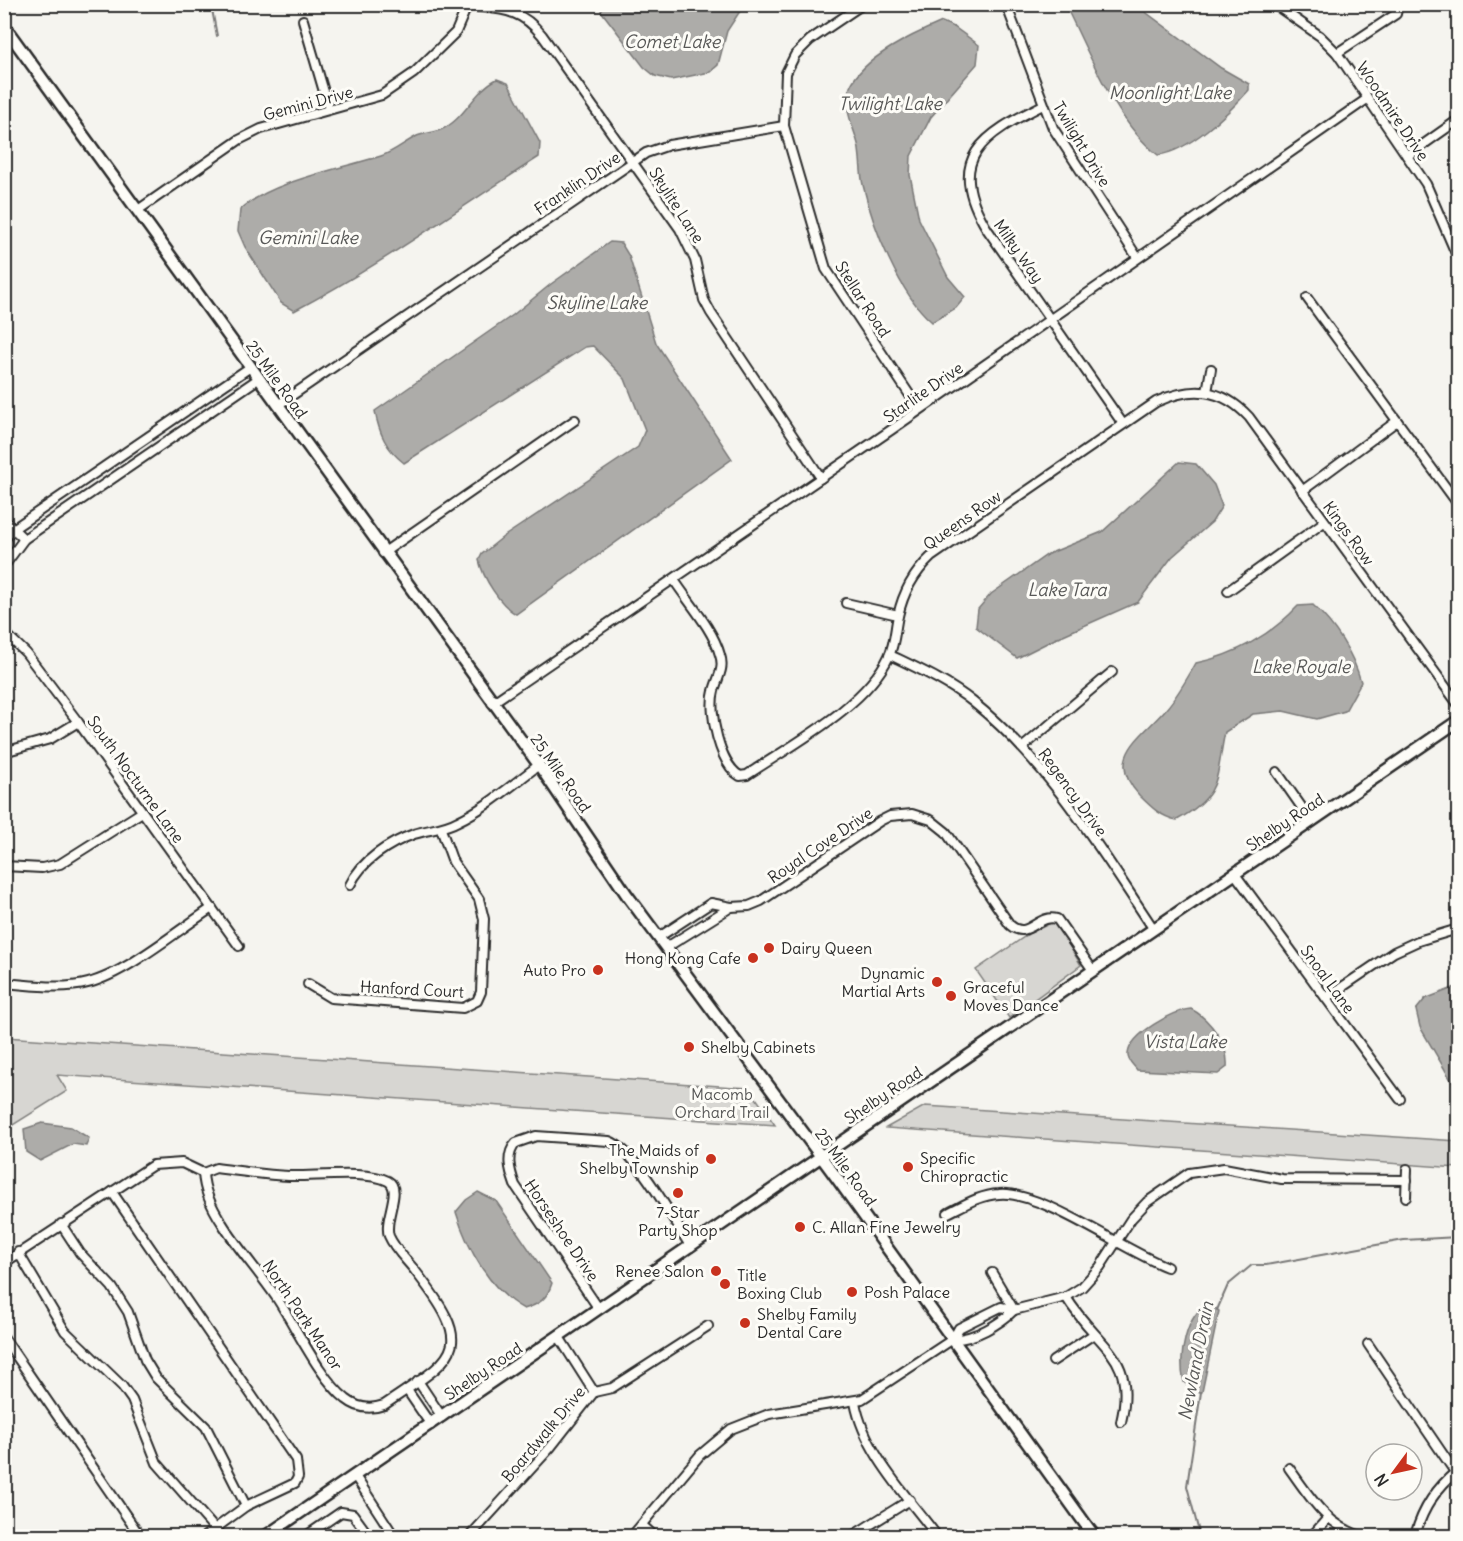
<svg xmlns="http://www.w3.org/2000/svg" width="1463" height="1541" viewBox="0 0 1463 1541" font-family="Delius,sans-serif">
<style>
.green{fill:#d7d6d2;stroke:#81807e;stroke-width:1.5}
.water{fill:#adaca9;stroke:#797877;stroke-width:1.5}
.lines{fill:none;stroke-linecap:round;stroke-linejoin:round}
.stream{stroke:#797877;stroke-width:2}
.minor-casing{stroke:#2b2b2b;stroke-width:12}
.tertiary-casing{stroke:#2b2b2b;stroke-width:15}
.minor{stroke:#fdfcf7;stroke-width:8}
.tertiary{stroke:#fdfcf7;stroke-width:10}
.poi-dot{fill:#c8321e;stroke:#fdfcf7;stroke-width:2}
.labels{text-anchor:middle;stroke-width:6;stroke-linejoin:round;paint-order:stroke}
.street-label{font-size:16px;fill:#2b2b2b;stroke:#fdfcf7}
.poi-label{font-size:16px;fill:#2b2b2b;stroke:#fdfcf7;text-anchor:start}
.park-label{font-size:16px;fill:#565655;stroke:#fdfcf7}
.water-label{font-size:18px;font-style:italic;fill:#585857;stroke:#fdfcf7}
</style>
<rect width="100%" height="100%" fill="#f5f4ef"/>
<filter id="ink" filterUnits="userSpaceOnUse"><feTurbulence type="fractalNoise" baseFrequency=".0167" numOctaves="2"/><feDisplacementMap in="SourceGraphic" scale="12" xChannelSelector="R" yChannelSelector="G"/><feConvolveMatrix kernelMatrix="1 2 1 2 8 2 1 2 1" color-interpolation-filters="sRGB"/></filter>
<g filter="url(#ink)">
<g class="green">
<polygon points="1051,923 1057,925 1081,965 1009,1018 976,970 1030,933"/>
<polygon points="5,1037 749,1088 775,1125 57,1075 67,1091 5,1130"/>
<polygon points="925,1106 1458,1141 1458,1168 886,1128"/>
</g>
<g class="water">
<polygon points="606,5 606,4 744,5 727,31 718,65 710,72 671,80 655,76 644,67 601,11"/>
<path d="M 1065,5 L 1136,5 L 1221,68 L 1249,84 L 1249,90 C 1229,113 1188,152 1158,155 C 1115,122 1089,52 1065,5 Z"/>
<path d="M 942,22 L 954,27 L 979,45 L 977,64 L 931,117 L 911,156 L 910,175 L 919,219 L 948,277 L 965,297 L 956,308 L 932,322 C 899,294 873,227 863,185 C 860,172 861,157 858,144 C 853,125 842,107 850,87 C 863,57 914,34 942,22 Z"/>
<path d="M 497,79 L 508,83 L 540,143 L 539,157 C 458,209 379,266 294,311 L 281,303 L 245,247 L 238,231 L 240,210 C 269,182 342,168 381,156 C 394,152 405,142 417,136 C 424,133 433,133 440,130 C 464,121 474,90 497,79 Z"/>
<path d="M 610,242 L 621,243 L 629,256 L 656,343 L 732,459 L 516,614 C 500,605 483,578 479,560 L 482,554 L 503,537 L 638,447 L 645,430 L 625,379 L 593,346 L 585,347 L 404,463 C 386,449 379,433 375,411 L 513,315 L 551,284 Z"/>
<polygon points="1179,462 1196,464 1214,485 1222,506 1212,522 1172,557 1138,602 1061,636 1017,658 976,627 978,609 991,594 1048,554 1102,532"/>
<path d="M 1313,605 C 1335,625 1353,653 1361,682 L 1345,711 L 1317,719 L 1283,711 L 1253,714 L 1225,732 C 1215,779 1223,794 1177,820 C 1161,817 1151,807 1139,795 C 1104,757 1142,737 1166,709 C 1178,695 1187,679 1196,663 C 1235,655 1271,635 1298,606 Z"/>
<polygon points="1458,986 1458,1092 1420,1027 1416,1010 1425,999"/>
<path d="M 1191,1009 C 1210,1019 1229,1045 1227,1067 L 1218,1074 L 1137,1070 C 1134,1065 1127,1061 1128,1054 C 1130,1034 1174,1010 1191,1009 Z"/>
<polygon points="42,1123 71,1127 89,1138 86,1146 73,1144 40,1161 26,1152 24,1129"/>
<path d="M 478,1192 L 496,1201 L 552,1283 C 547,1299 540,1304 524,1309 C 490,1291 467,1248 456,1212 L 466,1200 Z"/>
<path d="M 1209,1303 L 1219,1311 L 1202,1392 L 1195,1392 L 1184,1382 C 1178,1358 1185,1315 1209,1303 Z"/>
</g>
<g class="lines">
<g class="stream">
<polyline points="211,4 217,36"/>
<polyline points="1217,1310 1228,1285 1252,1265 1266,1265 1404,1240 1458,1237"/>
<polyline points="1200,1536 1187,1486 1201,1392"/>
</g>
<defs>
<g id="minor">
<path d="M 458,4 C 493,11 516,3 542,35 L 680,229 L 695,260 L 704,300 L 711,313 L 821,478"/>
<polyline points="863,4 810,40 795,55 786,73 784,126 826,269 919,409"/>
<polyline points="1006,4 1053,128 1137,257"/>
<polyline points="1274,4 1320,36 1337,53 1426,184 1458,258"/>
<polyline points="303,20 329,109"/>
<polyline points="1337,53 1396,14 1398,4"/>
<path d="M 1043,105 C 983,135 944,158 987,229 L 1123,424"/>
<polyline points="1407,156 1458,120"/>
<polyline points="138,210 239,140 261,129 382,95 414,73 456,32 467,6"/>
<polyline points="1307,298 1458,504"/>
<polyline points="1207,392 1211,369"/>
<polyline points="278,405 646,153 669,145 784,126"/>
<polyline points="1302,491 1397,421"/>
<polyline points="4,520 24,539"/>
<polyline points="4,540 13,529 249,368"/>
<polyline points="383,553 575,420"/>
<polyline points="4,566 24,539 258,379"/>
<path d="M 674,580 C 689,603 713,629 720,655 C 725,669 717,678 714,691 C 708,712 720,765 740,776 L 747,775 C 793,744 866,706 889,656 C 895,643 895,629 898,616 C 903,593 915,572 931,557 L 1156,402 C 1191,386 1221,387 1249,417 L 1458,704"/>
<polyline points="1228,591 1324,522"/>
<polyline points="846,603 898,615"/>
<polyline points="4,632 26,653 78,722 239,946"/>
<path d="M 890,655 C 919,669 948,682 973,702 C 1049,763 1100,849 1153,928"/>
<polyline points="492,703 891,430 1367,99"/>
<polyline points="1023,747 1112,672"/>
<polyline points="4,752 50,739 78,722"/>
<polyline points="1277,772 1312,822"/>
<polyline points="4,866 42,868 60,864 142,812"/>
<polyline points="1235,874 1400,1099"/>
<path d="M 350,885 C 361,861 389,843 414,834 C 429,829 444,829 458,821 C 487,807 513,784 539,765"/>
<path d="M 731,907 L 749,906 L 761,901 L 880,821 L 890,816 L 912,814 L 931,820 L 946,832 L 1010,925 C 1028,941 1038,913 1057,919 L 1092,969"/>
<polyline points="659,937 711,903 731,907 667,947"/>
<path d="M 4,983 C 32,985 62,990 88,983 C 127,973 178,930 212,908"/>
<polyline points="308,984 331,998 463,1008 477,1001 481,992 484,919 479,899 453,862 441,829"/>
<polyline points="1326,998 1394,952 1418,941 1458,929"/>
<path d="M 216,1168 C 240,1171 265,1175 289,1176 C 313,1177 368,1170 388,1181 C 403,1189 383,1219 389,1236 C 395,1250 407,1260 416,1272 C 478,1351 456,1356 384,1405 C 370,1410 357,1408 346,1399 C 320,1379 295,1325 276,1297 C 259,1272 238,1249 222,1223 C 212,1208 204,1191 203,1173 Z"/>
<polyline points="112,1192 296,1460 298,1477 295,1483 246,1506 205,1536"/>
<polyline points="1406,1197 1407,1169"/>
<path d="M 948,1213 C 964,1205 980,1195 999,1194 C 1041,1190 1124,1251 1167,1267"/>
<polyline points="61,1224 80,1253 112,1287 128,1312 145,1360 156,1378 206,1427 246,1506"/>
<polyline points="18,1252 65,1331 122,1386 132,1400 157,1463 221,1536"/>
<polyline points="4,1263 153,1165 182,1163 203,1173"/>
<polyline points="992,1273 1014,1310"/>
<path d="M 1066,1297 C 1098,1349 1137,1354 1121,1422"/>
<path d="M 599,1309 L 515,1185 C 510,1171 505,1155 516,1143 L 536,1136 L 609,1141 C 637,1151 673,1220 691,1247"/>
<polyline points="559,1337 594,1392"/>
<polyline points="4,1338 140,1536"/>
<path d="M 953,1339 C 973,1340 1000,1324 1014,1310"/>
<polyline points="1368,1344 1455,1472"/>
<polyline points="1053,1361 1094,1334"/>
<polyline points="418,1381 442,1417"/>
<polyline points="407,1390 431,1425"/>
<path d="M 855,1402 C 864,1452 907,1496 937,1536"/>
<path d="M 1289,1468 C 1310,1497 1326,1525 1361,1536"/>
<polyline points="355,1476 394,1536"/>
<polyline points="642,1525 654,1536"/>
<polyline points="306,1536 341,1512 353,1514 369,1536"/>
<polyline points="470,1536 550,1448 594,1392 612,1388 708,1326"/>
<polyline points="632,1536 700,1455 731,1429 769,1414 862,1399 953,1339 959,1328 1001,1307 1014,1310 1066,1297 1082,1287 1100,1267 1131,1219 1147,1202 1189,1173 1224,1168 1282,1179 1407,1180"/>
<polyline points="852,1536 910,1500"/>
<polyline points="1312,1536 1327,1519"/>
<path d="M 1415,1536 C 1422,1510 1436,1488 1457,1471"/>
</g>
<g id="tertiary">
<polyline points="4,26 539,765 627,895 831,1170 1094,1536"/>
<polyline points="266,1536 1458,721"/>
</g>
</defs>
<use href="#minor" class="minor-casing"/>
<use href="#tertiary" class="tertiary-casing"/>
<use href="#minor" class="minor"/>
<use href="#tertiary" class="tertiary"/>
</g>
</g>
<g class="poi-dot">
<circle cx="769" cy="948" r="6"/>
<circle cx="753" cy="958" r="6"/>
<circle cx="598" cy="970" r="6"/>
<circle cx="937" cy="982" r="6"/>
<circle cx="951" cy="996" r="6"/>
<circle cx="689" cy="1047" r="6"/>
<circle cx="711" cy="1159" r="6"/>
<circle cx="908" cy="1167" r="6"/>
<circle cx="678" cy="1193" r="6"/>
<circle cx="800" cy="1227" r="6"/>
<circle cx="716" cy="1271" r="6"/>
<circle cx="725" cy="1284" r="6"/>
<circle cx="852" cy="1292" r="6"/>
<circle cx="745" cy="1323" r="6"/>
</g>
<g class="labels">
<g class="street-label">
<text transform="translate(308 103) rotate(-15)" y="6">Gemini Drive</text>
<text transform="translate(1393 111) rotate(56)" y="6">Woodmire Drive</text>
<text transform="translate(1082 144) rotate(59)" y="6">Twilight Drive</text>
<text transform="translate(577 183) rotate(-34)" y="6">Franklin Drive</text>
<text transform="translate(677 205) rotate(57)" y="6">Skylite Lane</text>
<text transform="translate(1019 251) rotate(55)" y="6">Milky Way</text>
<text transform="translate(863 299) rotate(57)" y="6">Stellar Road</text>
<text transform="translate(277 379) rotate(54)" y="6">25 Mile Road</text>
<text transform="translate(923 392) rotate(-35)" y="6">Starlite Drive</text>
<text transform="translate(962 520) rotate(-35)" y="6">Queens Row</text>
<text transform="translate(1349 533) rotate(54)" y="6">Kings Row</text>
<text transform="translate(561 773) rotate(55)" y="6">25 Mile Road</text>
<text transform="translate(136 779) rotate(54)" y="6">South Nocturne Lane</text>
<text transform="translate(1073 792) rotate(54)" y="6">Regency Drive</text>
<text transform="translate(1285 822) rotate(-34)" y="6">Shelby Road</text>
<text transform="translate(820 845) rotate(-34)" y="6">Royal Cove Drive</text>
<text transform="translate(1328 979) rotate(54)" y="6">Snoal Lane</text>
<text transform="translate(412 989) rotate(3)" y="6">Hanford Court</text>
<text transform="translate(883 1095) rotate(-34)" y="6">Shelby Road</text>
<text transform="translate(846 1167) rotate(54)" y="6">25 Mile Road</text>
<text transform="translate(562 1230) rotate(56)" y="6">Horseshoe Drive</text>
<text transform="translate(303 1315) rotate(56)" y="6">North Park Manor</text>
<text transform="translate(483 1371) rotate(-34)" y="6">Shelby Road</text>
<text transform="translate(543 1434) rotate(-50)" y="6">Boardwalk Drive</text>
</g>
<g class="poi-label">
<text x="781" y="954">Dairy Queen</text>
<text x="741" y="964" text-anchor="end">Hong Kong Cafe</text>
<text x="586" y="976" text-anchor="end">Auto Pro</text>
<text x="925" y="979" text-anchor="end">Dynamic<tspan x="925" dy="18">Martial Arts</tspan></text>
<text x="963" y="993">Graceful<tspan x="963" dy="18">Moves Dance</tspan></text>
<text x="701" y="1053">Shelby Cabinets</text>
<text x="699" y="1156" text-anchor="end">The Maids of<tspan x="699" dy="18">Shelby Township</tspan></text>
<text x="920" y="1164">Specific<tspan x="920" dy="18">Chiropractic</tspan></text>
<text x="678" y="1218" text-anchor="middle">7-Star<tspan x="678" dy="18">Party Shop</tspan></text>
<text x="812" y="1233">C. Allan Fine Jewelry</text>
<text x="704" y="1277" text-anchor="end">Renee Salon</text>
<text x="737" y="1281">Title<tspan x="737" dy="18">Boxing Club</tspan></text>
<text x="864" y="1298">Posh Palace</text>
<text x="757" y="1320">Shelby Family<tspan x="757" dy="18">Dental Care</tspan></text>
</g>
<g class="park-label">
<text x="722" y="1100">Macomb<tspan x="722" dy="18">Orchard Trail</tspan></text>
</g>
<g class="water-label">
<text x="672" y="48">Comet Lake</text>
<text x="1170" y="99">Moonlight Lake</text>
<text x="890" y="110">Twilight Lake</text>
<text x="308" y="244">Gemini Lake</text>
<text x="597" y="309">Skyline Lake</text>
<text x="1067" y="596">Lake Tara</text>
<text x="1301" y="673">Lake Royale</text>
<text x="1185" y="1048">Vista Lake</text>
<text transform="translate(1196 1361) rotate(-79)" y="6">Newland Drain</text>
</g>
</g>
<rect width="1463" height="1541" fill="none" stroke="#fdfcf7" stroke-width="24"/>
<rect x="12" y="12" width="1439" height="1517" fill="none" stroke="#2b2b2b" stroke-width="2" filter="url(#ink)"/>
<g transform="translate(1394 1472) rotate(237)"><circle r="28" fill="#fdfcf7" stroke="#a9a8a5" stroke-width="1.5"/>
<path d="M0-4.5L10 22L0 15L-10 22Z" fill="#c8321e"/>
<text y="-9" font-size="16" font-weight="bold" text-anchor="middle" fill="#2b2b2b">N</text>
</g>
</svg>
